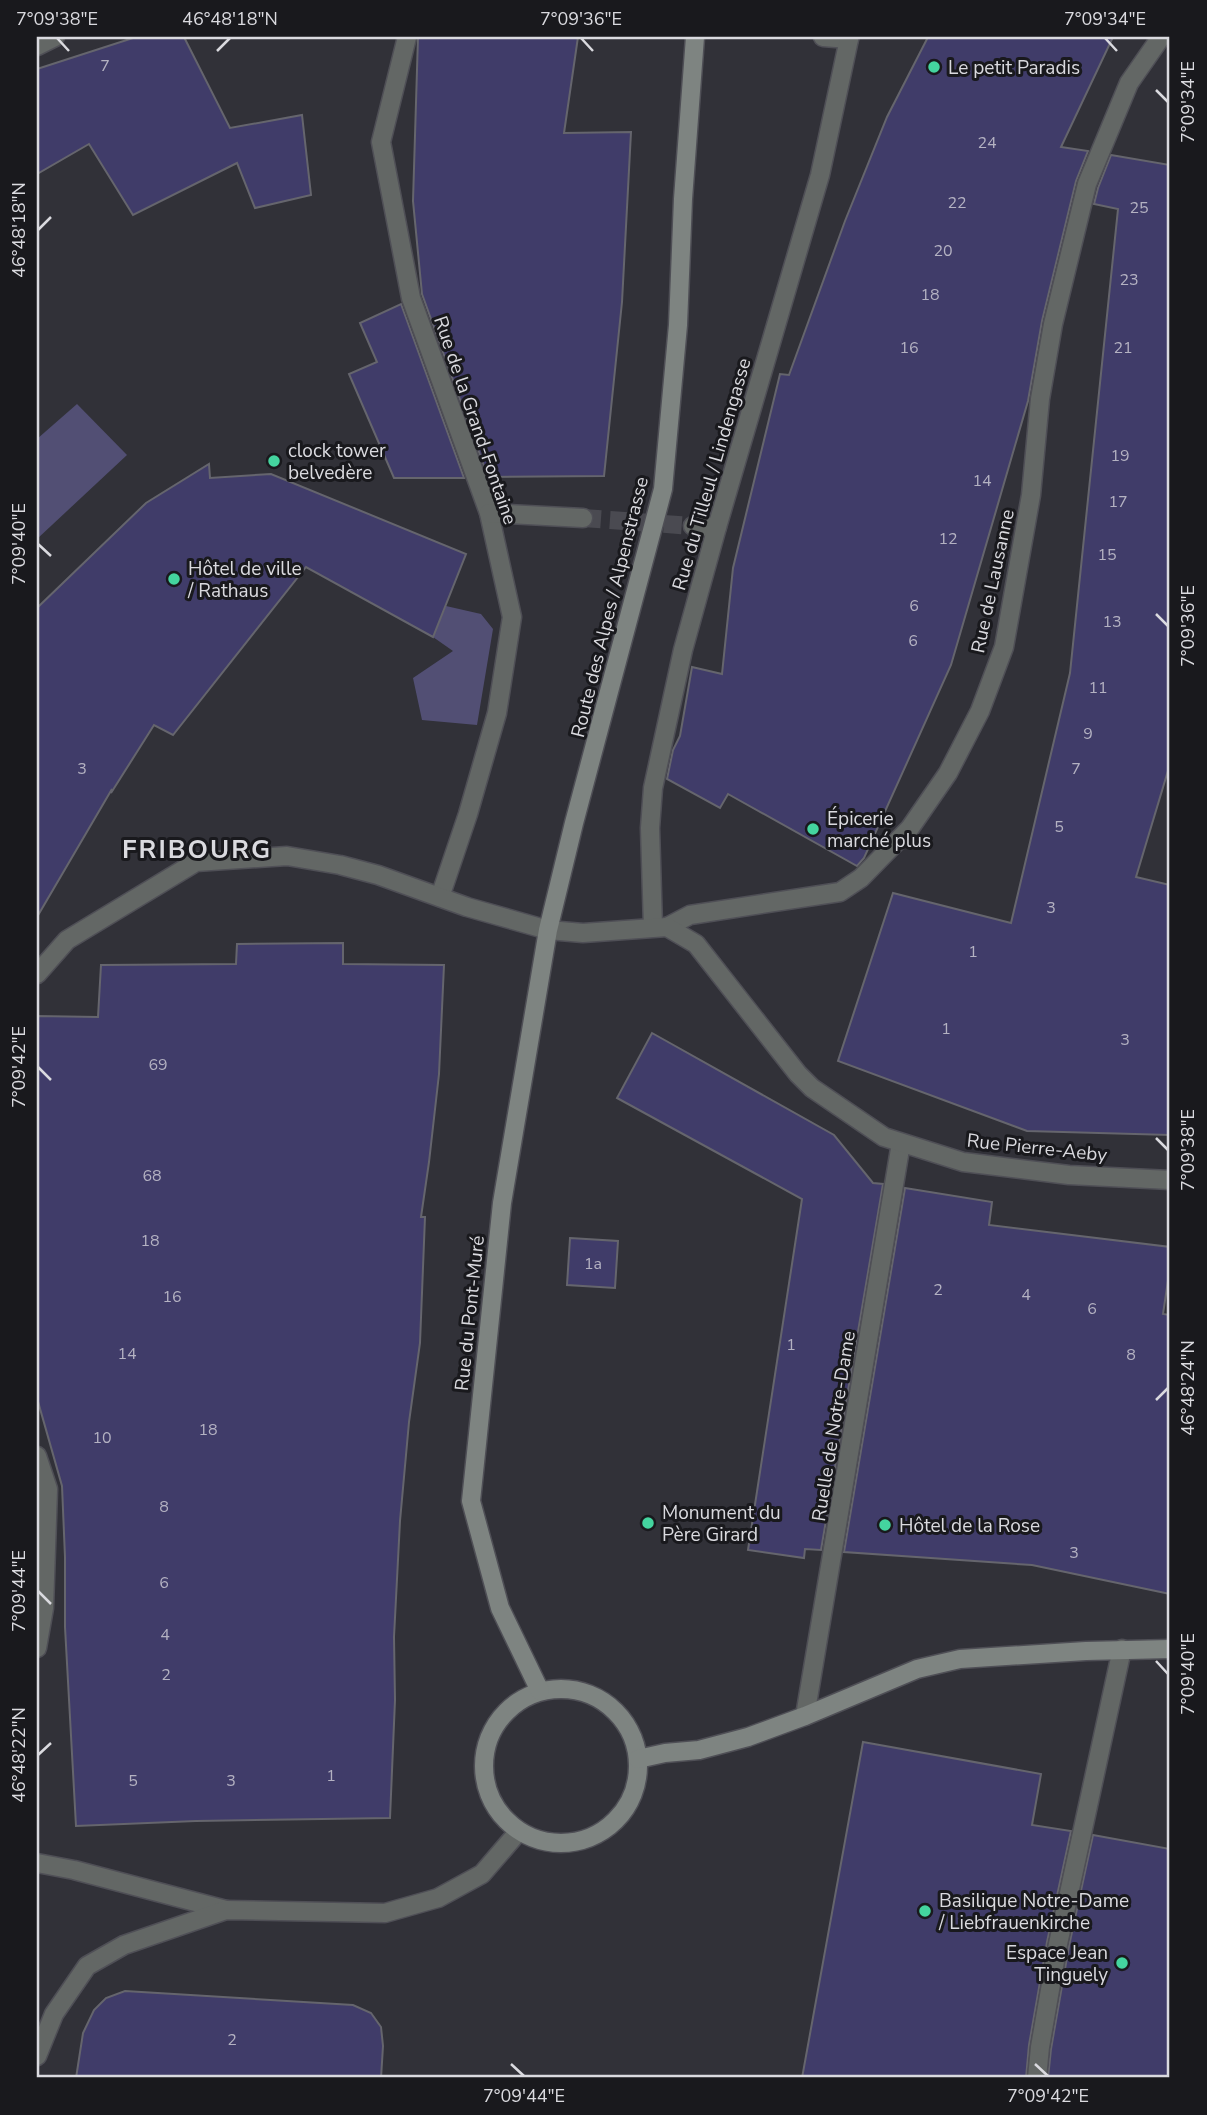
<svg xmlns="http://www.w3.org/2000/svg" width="1207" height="2115" viewBox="0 0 1207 2115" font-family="'Nunito Sans',sans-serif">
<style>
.green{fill:#524f74}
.building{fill:#403c69;stroke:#65656d;stroke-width:2}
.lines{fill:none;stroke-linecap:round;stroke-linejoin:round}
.minor-tunnel{stroke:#4a4a51;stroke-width:18;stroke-dasharray:18 9;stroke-linecap:butt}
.service-casing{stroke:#4f4f56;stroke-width:21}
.pedestrian-casing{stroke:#4f4f56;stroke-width:21}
.minor-casing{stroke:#4f4f56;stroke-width:21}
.secondary-casing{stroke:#4f4f56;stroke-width:21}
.service{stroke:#636765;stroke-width:18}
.pedestrian{stroke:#636765;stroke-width:18}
.minor{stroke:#636765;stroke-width:18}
.secondary{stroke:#7e8481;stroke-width:18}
.ticks{fill:none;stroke:#dadadf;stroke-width:2.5}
.poi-dot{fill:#44d49f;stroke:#19191d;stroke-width:2.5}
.labels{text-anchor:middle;stroke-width:6;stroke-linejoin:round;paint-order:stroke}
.number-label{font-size:16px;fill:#b4b2c2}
.poi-label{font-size:19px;fill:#dadadf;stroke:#19191d;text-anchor:start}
.street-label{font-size:19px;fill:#dadadf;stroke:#19191d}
.district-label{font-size:26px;font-weight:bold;letter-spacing:2px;fill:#dadadf;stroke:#19191d}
.neatline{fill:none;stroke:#dadadf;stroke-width:2.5}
.ticks-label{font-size:18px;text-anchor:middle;fill:#dadadf}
</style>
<rect width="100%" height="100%" fill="#313138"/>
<g class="green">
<polygon points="77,404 127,455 37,539 37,439"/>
<polygon points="446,606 481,614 493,629 477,725 422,720 413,678 453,651 433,637"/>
</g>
<g class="building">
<polygon points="136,37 184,37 230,128 302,115 311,195 255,208 237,163 133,215 89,144 37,174 37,69"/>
<polygon points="418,37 578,37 564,133 631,132 622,302 604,476 488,477 422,294 413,201"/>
<polygon points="928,37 1113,37 1061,147 1088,151 1076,181 1042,321 1028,401 951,665 864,858 857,866 728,794 720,808 667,779 673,750 680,736 692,667 722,674 733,568 780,374 789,375 845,221 887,117"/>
<polygon points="1111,155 1170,165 1170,764 1136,877 1170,885 1170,1135 1027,1131 838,1061 893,893 1011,923 1070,673 1118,209 1094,204 1098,188"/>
<polygon points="401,304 464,478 394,478 349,374 377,362 360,323"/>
<polygon points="209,464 210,478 271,474 466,554 433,637 306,567 173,735 154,725 111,793 112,789 37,917 37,608 146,503"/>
<polygon points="343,943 343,964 444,965 439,1074 429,1162 421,1217 425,1217 420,1343 409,1422 400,1521 394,1637 395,1700 390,1818 196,1821 76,1826 65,1627 65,1557 62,1486 37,1398 37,1016 98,1017 101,965 236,964 237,944"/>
<polygon points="652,1033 834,1135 873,1183 883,1184 821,1550 805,1549 804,1558 748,1550 802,1199 617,1098"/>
<polygon points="905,1188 992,1202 989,1225 1170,1247 1170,1267 1163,1314 1170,1315 1170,1594 1032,1565 844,1552"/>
<polygon points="570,1238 618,1241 615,1288 567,1285"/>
<polygon points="863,1742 1041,1774 1032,1825 1071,1831 1047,1942 1029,2045 1026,2078 802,2078"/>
<polygon points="1093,1835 1170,1849 1170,2078 1048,2078 1051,2049 1069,1946"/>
<polygon points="125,1991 353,2005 371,2013 381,2027 383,2046 381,2078 76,2078 83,2033 94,2010 106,1998"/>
</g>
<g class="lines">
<polyline class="minor-tunnel" points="583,518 693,526"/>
<defs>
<g id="service">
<polyline points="805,1716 901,1143"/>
<polyline points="1037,2078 1040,2047 1058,1944 1122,1649"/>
</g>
<g id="pedestrian">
<polyline points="667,927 690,915 840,892 861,878 910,828 948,773 980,711 1004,647 1031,495 1040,399 1053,324 1087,184 1129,83 1161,37"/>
<polyline points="37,1456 48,1489 44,1608 37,1648"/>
<polyline points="37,1863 74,1870 226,1910"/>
</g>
<g id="minor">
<polyline points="407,37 381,142 411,298 489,513 512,617 497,713 468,814 440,897"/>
<polyline points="823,37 849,39 849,37"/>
<polyline points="37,46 55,37"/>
<polyline points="489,513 583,518"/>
<polyline points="693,526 717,527"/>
<polyline points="653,927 650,828 653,788 683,650 717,527 820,175 849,39"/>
<polyline points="37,974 67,940 196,862 287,856 340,865 378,875 467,907 548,930 583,933 667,927 696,944 798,1074 812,1088 884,1137 963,1162 1069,1175 1170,1180"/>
<polyline points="37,2056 54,2014 87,1966 124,1945 226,1910 385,1913 438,1898 482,1874 519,1831"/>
</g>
<g id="secondary">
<circle cx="561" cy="1766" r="77"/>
<polyline points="540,1691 500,1608 471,1501 478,1434 502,1203 548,930 574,823 663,489 678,325 683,199 695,37"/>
<polyline points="638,1759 665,1753 699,1750 748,1737 805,1716 917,1669 960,1659 1086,1651 1170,1649"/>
</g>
</defs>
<use href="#service" class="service-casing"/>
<use href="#pedestrian" class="pedestrian-casing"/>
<use href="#minor" class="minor-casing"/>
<use href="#secondary" class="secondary-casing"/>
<use href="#service" class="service"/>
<use href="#pedestrian" class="pedestrian"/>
<use href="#minor" class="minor"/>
<use href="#secondary" class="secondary"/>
</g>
<path class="ticks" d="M 57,38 L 69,51M 581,38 L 593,51M 1105,38 L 1117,51M 217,51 L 230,38M 1156,90 L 1168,102M 38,230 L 51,217M 38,544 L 51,556M 1156,614 L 1168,626M 38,1067 L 51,1080M 1156,1138 L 1168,1150M 1156,1400 L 1168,1388M 38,1591 L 51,1604M 1156,1661 L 1168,1674M 38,1755 L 51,1743M 511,2064 L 524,2076M 1035,2064 L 1048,2076"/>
<g class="poi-dot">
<circle cx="934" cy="67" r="7"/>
<circle cx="274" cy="461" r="7"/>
<circle cx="174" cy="579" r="7"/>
<circle cx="813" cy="829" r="7"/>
<circle cx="648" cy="1523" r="7"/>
<circle cx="885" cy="1525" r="7"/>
<circle cx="925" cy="1911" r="7"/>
<circle cx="1122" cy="1963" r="7"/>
</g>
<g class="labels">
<g class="number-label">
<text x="105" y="71">7</text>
<text x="987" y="148">24</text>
<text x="957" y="208">22</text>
<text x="1139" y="213">25</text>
<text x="943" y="256">20</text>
<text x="1129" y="285">23</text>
<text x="930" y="300">18</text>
<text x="909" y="353">16</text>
<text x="1123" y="353">21</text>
<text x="1120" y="461">19</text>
<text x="982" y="486">14</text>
<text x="1118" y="507">17</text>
<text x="948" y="544">12</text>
<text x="1107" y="560">15</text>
<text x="914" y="611">6</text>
<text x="1112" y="627">13</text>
<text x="913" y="646">6</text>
<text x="1098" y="693">11</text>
<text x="1088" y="739">9</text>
<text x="82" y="774">3</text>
<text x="1076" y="774">7</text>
<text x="1059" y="832">5</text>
<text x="1051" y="913">3</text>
<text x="973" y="957">1</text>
<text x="946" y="1034">1</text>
<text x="1125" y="1045">3</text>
<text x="158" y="1070">69</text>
<text x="152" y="1181">68</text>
<text x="150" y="1246">18</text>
<text x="593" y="1269">1a</text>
<text x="938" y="1295">2</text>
<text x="1026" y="1300">4</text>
<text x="172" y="1302">16</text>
<text x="1092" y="1314">6</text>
<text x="791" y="1350">1</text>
<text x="127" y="1359">14</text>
<text x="1131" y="1360">8</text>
<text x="208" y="1435">18</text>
<text x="102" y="1443">10</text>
<text x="164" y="1512">8</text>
<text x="1074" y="1558">3</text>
<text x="164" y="1588">6</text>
<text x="165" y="1640">4</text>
<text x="166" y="1680">2</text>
<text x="331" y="1781">1</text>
<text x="133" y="1786">5</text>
<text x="231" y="1786">3</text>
<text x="232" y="2045">2</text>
</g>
<g class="poi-label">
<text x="948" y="74">Le petit Paradis</text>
<text x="288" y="457">clock tower<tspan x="288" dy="22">belvedère</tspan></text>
<text x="188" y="575">Hôtel de ville<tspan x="188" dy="22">/ Rathaus</tspan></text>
<text x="827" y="825">Épicerie<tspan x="827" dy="22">marché plus</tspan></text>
<text x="662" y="1519">Monument du<tspan x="662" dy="22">Père Girard</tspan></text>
<text x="899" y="1532">Hôtel de la Rose</text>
<text x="939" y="1907">Basilique Notre-Dame<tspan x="939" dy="22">/ Liebfrauenkirche</tspan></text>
<text x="1108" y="1959" text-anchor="end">Espace Jean<tspan x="1108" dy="22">Tinguely</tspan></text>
</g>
<g class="street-label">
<text transform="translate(476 420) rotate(71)" y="7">Rue de la Grand-Fontaine</text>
<text transform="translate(711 474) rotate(-74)" y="7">Rue du Tilleul / Lindengasse</text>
<text transform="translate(992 581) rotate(-78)" y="7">Rue de Lausanne</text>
<text transform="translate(609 607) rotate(-76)" y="7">Route des Alpes / Alpenstrasse</text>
<text transform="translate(1037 1147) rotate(6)" y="7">Rue Pierre-Aeby</text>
<text transform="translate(469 1313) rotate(-84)" y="7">Rue du Pont-Muré</text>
<text transform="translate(833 1426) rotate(-81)" y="7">Ruelle de Notre-Dame</text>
</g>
<g class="district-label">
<text x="197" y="858">FRIBOURG</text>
</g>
</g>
<rect width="1207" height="2115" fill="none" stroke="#19191d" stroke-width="77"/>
<rect x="38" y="38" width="1130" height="2038" class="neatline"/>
<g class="ticks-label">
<text x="57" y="25">7°09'38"E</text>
<text x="230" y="25">46°48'18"N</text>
<text x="581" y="25">7°09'36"E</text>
<text x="1105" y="25">7°09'34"E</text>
<text transform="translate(1188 102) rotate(-90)" y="6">7°09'34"E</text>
<text transform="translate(19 230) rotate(-90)" y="6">46°48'18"N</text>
<text transform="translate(19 544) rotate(-90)" y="6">7°09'40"E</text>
<text transform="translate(1188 626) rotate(-90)" y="6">7°09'36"E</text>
<text transform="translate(19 1067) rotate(-90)" y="6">7°09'42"E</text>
<text transform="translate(1188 1150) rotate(-90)" y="6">7°09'38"E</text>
<text transform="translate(1188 1388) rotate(-90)" y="6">46°48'24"N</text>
<text transform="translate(19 1591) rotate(-90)" y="6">7°09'44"E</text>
<text transform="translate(1188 1674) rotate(-90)" y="6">7°09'40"E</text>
<text transform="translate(19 1755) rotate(-90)" y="6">46°48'22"N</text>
<text x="524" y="2102">7°09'44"E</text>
<text x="1048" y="2102">7°09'42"E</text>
</g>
</svg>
